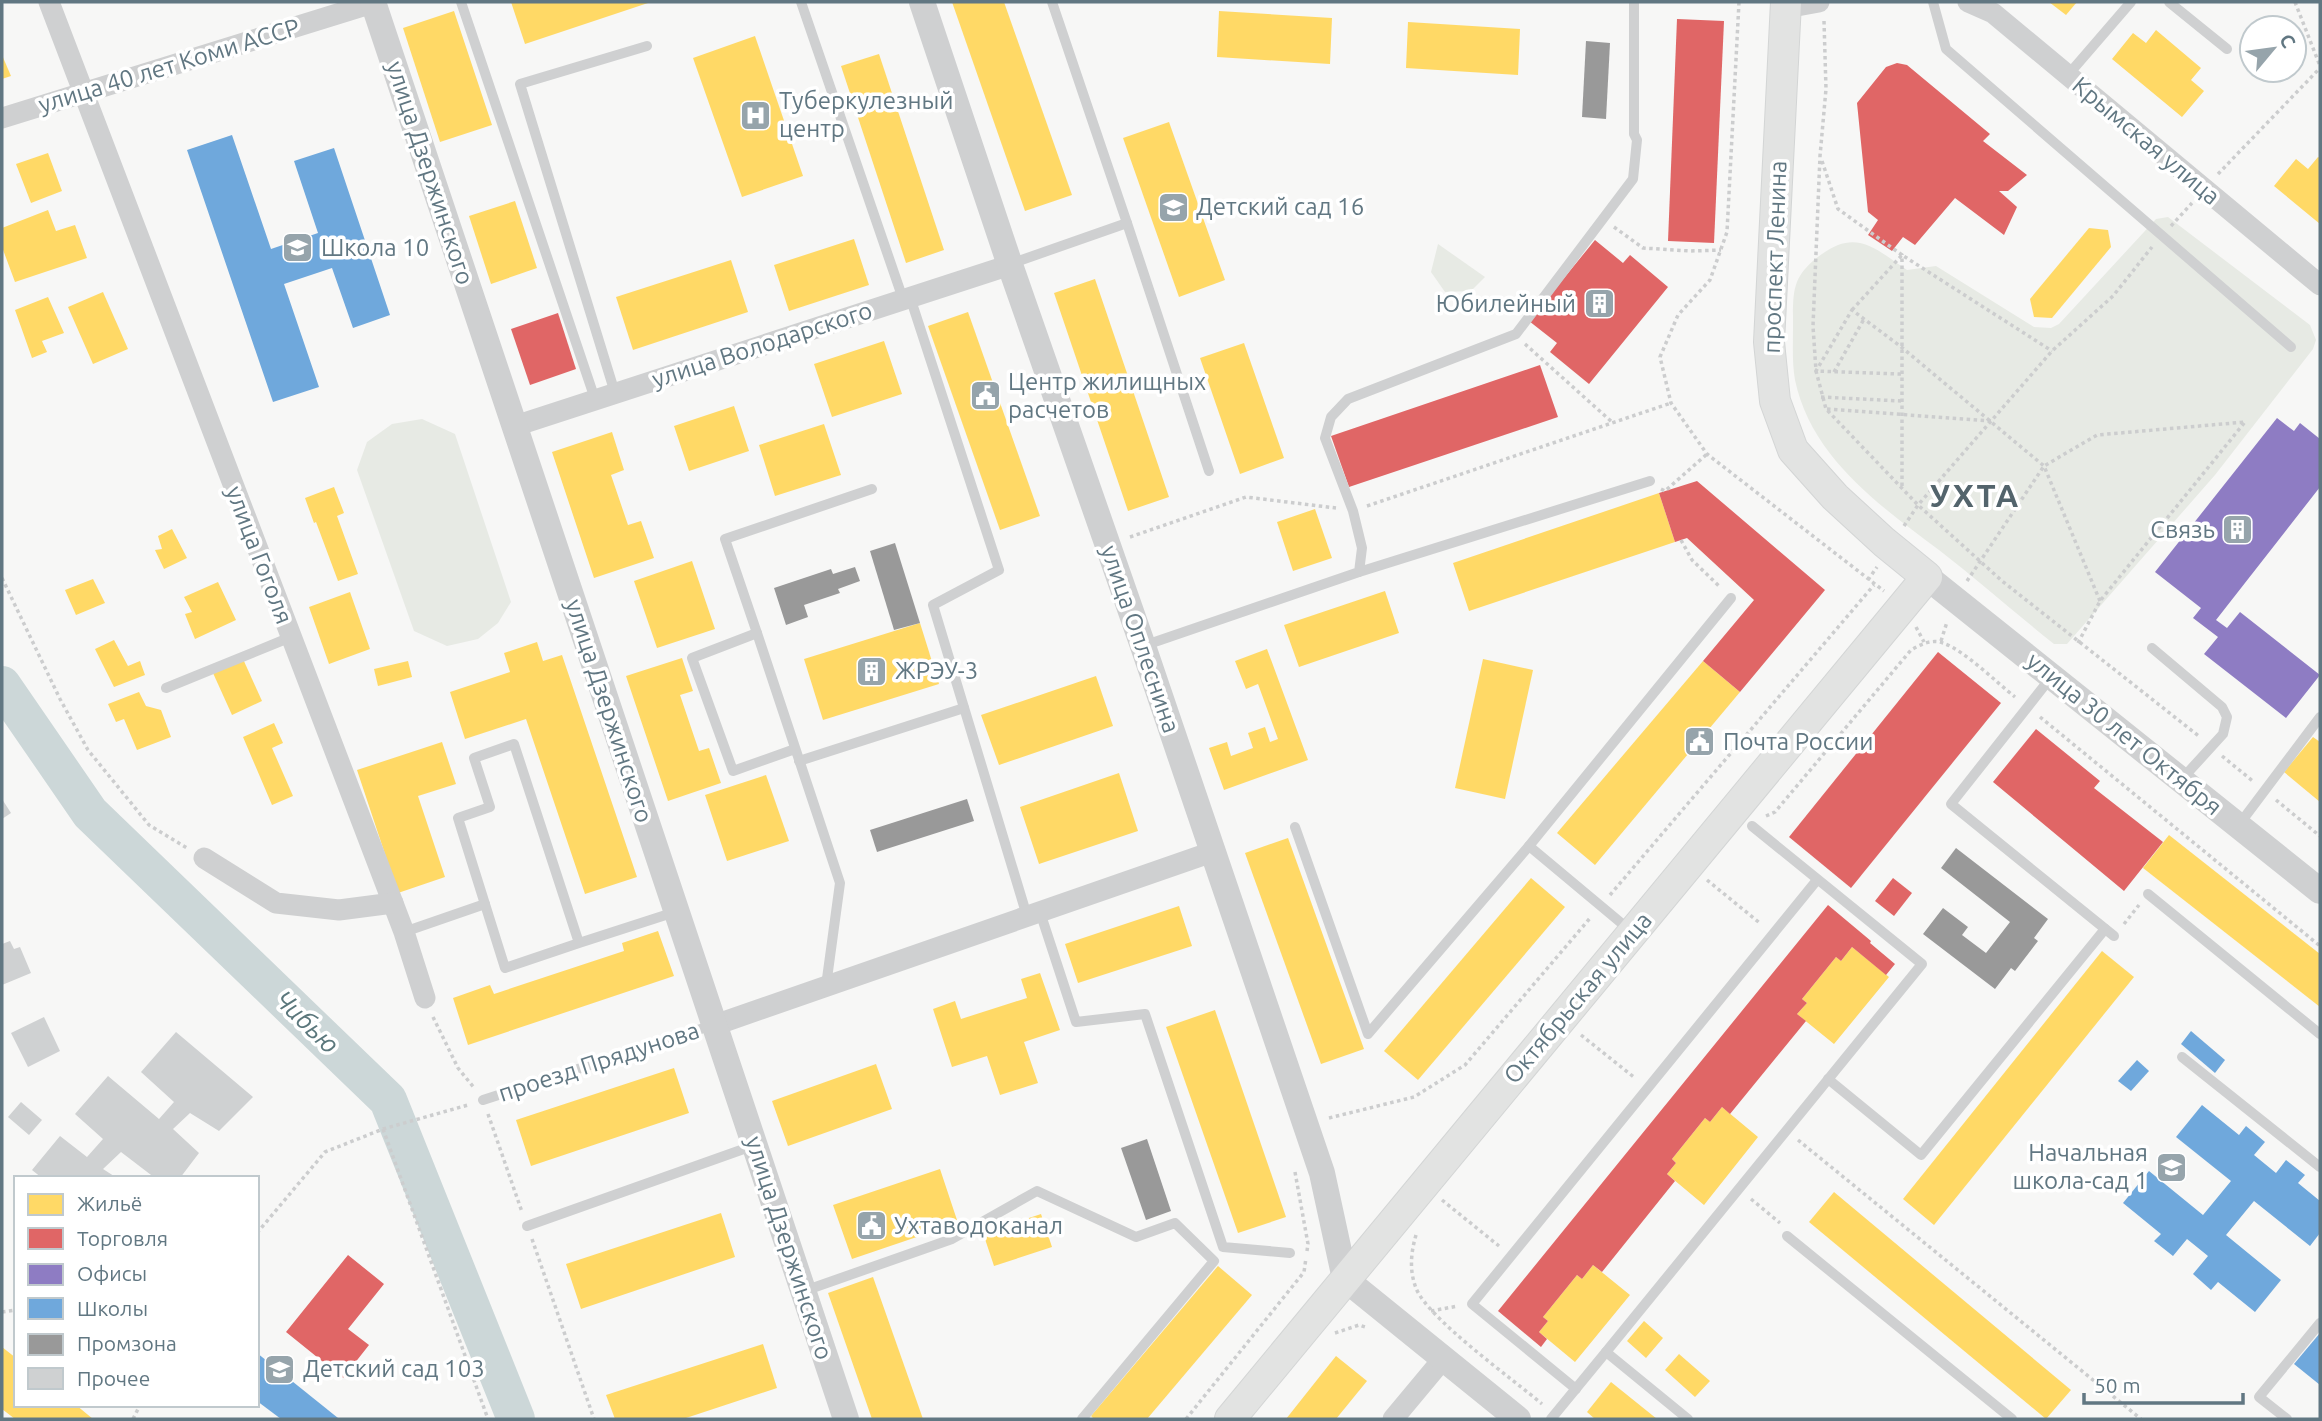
<svg xmlns="http://www.w3.org/2000/svg" width="2322" height="1421" viewBox="0 0 2322 1421" font-family="Ubuntu,sans-serif">
<style>
.green{fill:#e7eae4}
.homes{fill:#ffd966}
.shops{fill:#e06666}
.offices{fill:#8e7cc3}
.schools{fill:#6fa8dc}
.industry{fill:#999}
.lines{fill:none;stroke-linecap:round;stroke-linejoin:round}
.river{stroke:#ccd7d8;stroke-width:38}
.building{fill:#cfd1d2}
.secondary-casing{stroke:#d3d5d5;stroke-width:32}
.path{stroke:#cccdce;stroke-width:3.5;stroke-dasharray:3.5 3.5;stroke-linecap:butt}
.service{stroke:#cfd0d1;stroke-width:10}
.minor{stroke:#cfd0d1;stroke-width:21}
.tertiary{stroke:#cfd0d1;stroke-width:26}
.secondary{stroke:#e2e3e2;stroke-width:30}
.labels{text-anchor:middle;stroke-width:7;stroke-linejoin:round;paint-order:stroke}
.street-label{font-size:24px;fill:#617782;stroke:#fff}
.poi-label{font-size:24px;fill:#617782;stroke:#fff;text-anchor:start}
.water-label{font-size:26px;font-style:italic;fill:#5b777c;stroke:#fff}
.district-label{font-size:32px;font-weight:bold;letter-spacing:2px;fill:#53646c;stroke:#fff}
</style>
<rect width="100%" height="100%" fill="#f7f7f6"/>
<g class="green">
<path d="M 2168,217 L 2310,325 L 2316,340 L 2313,349 L 2215,475 L 2067,644 L 2054,644 C 2015,613 1978,580 1939,550 C 1880,506 1811,457 1795,380 C 1792,363 1793,345 1793,327 C 1793,291 1791,276 1822,254 C 1857,228 1877,250 1907,270 L 1936,266 L 2034,327 L 2051,328 L 2059,324 L 2156,219 Z"/>
<polygon points="1438,244 1485,277 1471,291 1445,292 1431,272"/>
<polygon points="422,419 455,434 511,602 498,623 478,639 447,646 414,631 357,470 367,442 392,424"/>
</g>
<g class="homes">
<polygon points="511,2 651,2 525,44"/>
<polygon points="952,2 1004,2 1072,195 1025,211"/>
<polygon points="2049,2 2077,2 2066,15"/>
<polygon points="454,11 492,125 440,142 403,28"/>
<polygon points="1219,11 1332,18 1330,64 1217,57"/>
<polygon points="1408,22 1520,29 1518,75 1406,68"/>
<polygon points="2156,30 2201,68 2191,80 2204,91 2182,117 2112,59 2133,33 2146,43"/>
<polygon points="755,36 803,176 742,197 693,58"/>
<polygon points="879,54 944,250 906,263 841,66"/>
<polygon points="2,55 11,76 2,79"/>
<polygon points="1169,122 1225,280 1179,297 1123,138"/>
<polygon points="48,153 62,191 31,203 16,164"/>
<polygon points="2318,157 2320,158 2320,224 2274,186 2296,159 2308,169"/>
<polygon points="515,201 537,268 491,284 469,216"/>
<polygon points="48,210 56,231 75,225 87,258 15,282 2,247 2,228"/>
<polygon points="2089,228 2108,230 2111,247 2052,318 2034,317 2030,299"/>
<polygon points="854,239 869,285 789,311 774,265"/>
<polygon points="731,260 748,312 633,350 616,297"/>
<polygon points="1095,279 1169,497 1128,511 1054,293"/>
<polygon points="103,292 128,349 93,364 68,307"/>
<polygon points="48,297 64,333 42,341 47,352 32,358 15,310"/>
<polygon points="968,312 1040,516 1000,530 928,326"/>
<polygon points="884,341 902,394 832,417 814,364"/>
<polygon points="1244,343 1284,458 1240,474 1200,358"/>
<polygon points="734,406 749,451 689,471 674,426"/>
<polygon points="824,424 841,475 775,496 759,445"/>
<polygon points="612,432 624,470 611,475 628,525 641,521 654,558 594,578 552,452"/>
<polygon points="334,487 344,513 337,516 358,574 338,581 316,522 314,523 305,498"/>
<polygon points="1659,493 1675,542 1469,611 1453,563"/>
<polygon points="1315,509 1332,558 1293,571 1277,522"/>
<polygon points="172,529 187,558 164,569 155,550 162,549 158,536"/>
<polygon points="692,561 715,629 657,648 634,581"/>
<polygon points="93,579 105,603 76,615 65,590"/>
<polygon points="218,582 236,620 195,639 185,614 192,612 184,597"/>
<polygon points="1385,591 1399,633 1299,667 1284,625"/>
<polygon points="350,592 370,649 329,664 309,607"/>
<polygon points="920,623 939,684 823,720 804,659"/>
<polygon points="114,640 128,666 140,661 145,675 114,687 95,649"/>
<polygon points="537,642 543,661 562,655 637,877 585,894 526,719 465,739 450,692 510,672 504,653"/>
<polygon points="1267,649 1308,760 1224,790 1209,748 1227,742 1231,756 1253,748 1248,733 1265,727 1270,742 1278,739 1258,684 1246,689 1235,661"/>
<polygon points="682,658 693,691 680,695 699,751 709,748 721,783 668,801 626,676"/>
<polygon points="243,659 262,701 232,715 213,673"/>
<polygon points="1483,659 1533,670 1505,799 1455,788"/>
<polygon points="408,661 412,677 378,686 374,669"/>
<polygon points="1703,661 1740,692 1595,865 1557,833"/>
<polygon points="1096,676 1113,726 999,765 981,715"/>
<polygon points="139,692 146,706 161,710 171,737 137,750 124,719 116,722 108,704"/>
<polygon points="274,723 283,743 272,748 293,796 272,805 243,737"/>
<polygon points="2313,737 2320,742 2320,802 2284,772"/>
<polygon points="442,742 456,784 418,796 445,877 398,893 357,770"/>
<polygon points="1119,773 1138,831 1039,864 1020,807"/>
<polygon points="766,775 789,841 727,861 705,795"/>
<polygon points="2169,835 2320,954 2320,1007 2143,868"/>
<polygon points="1288,838 1364,1049 1321,1064 1245,853"/>
<polygon points="1531,878 1565,907 1418,1080 1384,1051"/>
<polygon points="1179,906 1192,946 1078,983 1065,944"/>
<polygon points="658,931 674,976 468,1045 453,998 490,985 494,994 624,951 622,943"/>
<polygon points="1852,947 1889,977 1834,1044 1797,1014 1807,1003 1802,999 1836,957 1841,961"/>
<polygon points="2102,951 2134,977 1934,1225 1903,1199"/>
<polygon points="1040,973 1060,1030 1024,1042 1038,1083 1000,1095 987,1056 952,1067 933,1009 955,1001 961,1019 1027,998 1021,979"/>
<polygon points="1215,1010 1286,1217 1238,1233 1166,1027"/>
<polygon points="876,1064 892,1109 788,1146 772,1101"/>
<polygon points="674,1068 689,1113 531,1166 516,1120"/>
<polygon points="1722,1107 1758,1137 1704,1205 1667,1174 1676,1163 1672,1159 1705,1118 1710,1122"/>
<polygon points="940,1169 958,1223 852,1259 833,1205"/>
<polygon points="1834,1192 2071,1390 2046,1419 1809,1222"/>
<polygon points="721,1213 735,1257 581,1309 566,1264"/>
<polygon points="1041,1214 1052,1247 994,1266 983,1233"/>
<polygon points="1593,1265 1630,1295 1575,1362 1539,1332 1548,1321 1543,1317 1577,1275 1582,1279"/>
<polygon points="1218,1266 1252,1295 1147,1419 1094,1419 1091,1416"/>
<polygon points="873,1277 923,1419 872,1419 828,1293"/>
<polygon points="1644,1321 1663,1338 1646,1358 1627,1341"/>
<polygon points="763,1344 777,1388 683,1419 615,1419 606,1395"/>
<polygon points="2,1347 16,1358 16,1405 76,1405 93,1419 15,1419 2,1409"/>
<polygon points="1679,1354 1710,1381 1695,1397 1665,1370"/>
<polygon points="1336,1356 1367,1381 1336,1419 1286,1419"/>
<polygon points="1611,1382 1657,1419 1595,1419 1587,1412"/>
</g>
<g class="shops">
<polygon points="1677,19 1724,21 1714,243 1668,241"/>
<polygon points="1897,63 1907,65 1990,134 1983,141 2027,175 2008,191 1999,191 2017,207 2004,235 1955,198 1915,245 1903,237 1892,251 1868,235 1878,220 1868,212 1857,103 1886,67"/>
<polygon points="1595,240 1623,263 1630,255 1668,287 1589,384 1550,352 1557,343 1529,321"/>
<polygon points="558,313 576,369 530,385 511,329"/>
<polygon points="1540,365 1558,417 1349,487 1331,436"/>
<polygon points="1697,481 1825,590 1740,692 1703,661 1754,600 1687,538 1675,542 1659,493"/>
<polygon points="1938,652 2001,703 1851,888 1789,837"/>
<polygon points="2036,729 2100,781 2094,788 2163,842 2124,891 1993,782"/>
<polygon points="1893,878 1912,893 1894,916 1875,901"/>
<polygon points="1828,905 1871,941 1870,943 1895,964 1886,975 1852,947 1841,961 1836,957 1802,999 1807,1003 1797,1014 1806,1021 1730,1114 1722,1107 1710,1122 1705,1118 1672,1159 1676,1163 1667,1174 1675,1181 1602,1272 1593,1265 1582,1279 1577,1275 1543,1317 1548,1321 1539,1332 1547,1339 1541,1347 1498,1311"/>
<polygon points="348,1255 384,1284 348,1329 369,1345 343,1378 286,1332"/>
</g>
<polygon class="offices" points="2277,418 2294,431 2300,423 2320,439 2320,487 2216,620 2227,628 2240,612 2320,675 2286,718 2204,654 2218,637 2193,618 2201,608 2155,572"/>
<g class="schools">
<polygon points="232,135 271,249 318,233 294,161 334,148 390,315 353,328 332,268 284,284 319,387 273,402 187,150"/>
<polygon points="2191,1031 2225,1060 2215,1073 2181,1044"/>
<polygon points="2137,1060 2149,1071 2131,1091 2118,1081"/>
<polygon points="2202,1105 2239,1135 2246,1126 2265,1142 2254,1155 2276,1173 2286,1160 2305,1175 2298,1183 2320,1201 2320,1233 2310,1246 2254,1201 2226,1235 2281,1280 2255,1312 2218,1282 2211,1290 2193,1274 2208,1256 2187,1239 2173,1256 2154,1241 2161,1234 2123,1203 2149,1171 2203,1215 2231,1181 2176,1137"/>
<polygon points="2320,1333 2320,1385 2294,1364"/>
<polygon points="257,1353 338,1418 337,1419 281,1419 257,1401"/>
</g>
<g class="industry">
<polygon points="1586,41 1610,43 1606,119 1582,117"/>
<polygon points="895,543 920,623 894,630 870,551"/>
<polygon points="855,567 860,581 838,589 840,593 804,605 808,617 786,625 774,588 831,569 833,574"/>
<polygon points="967,799 974,821 877,852 870,830"/>
<polygon points="1956,848 2048,919 2034,938 2038,941 2015,971 2011,968 1995,989 1923,934 1943,908 1968,927 1962,935 1986,953 2010,922 1941,868"/>
<polygon points="1147,1139 1171,1211 1146,1220 1121,1148"/>
</g>
<g class="lines">
<polyline class="river" points="2,685 90,813 388,1100 516,1419"/>
</g>
<g class="building">
<polygon points="2,799 11,813 2,819"/>
<polygon points="10,941 14,949 20,947 31,973 2,985 2,944"/>
<polygon points="44,1017 60,1051 28,1067 11,1033"/>
<polygon points="176,1032 253,1097 219,1131 190,1113 173,1129 199,1153 180,1178 155,1178 121,1152 103,1169 117,1178 42,1178 32,1170 60,1136 87,1157 103,1139 75,1114 108,1076 159,1119 174,1102 141,1072"/>
<polygon points="21,1102 42,1120 29,1135 8,1117"/>
</g>
<g class="lines">
<defs>
<polyline id="secondary" points="1230,1419 1927,577 1884,542 1835,497 1793,450 1775,401 1769,342 1786,2"/>
</defs>
<use href="#secondary" class="secondary-casing"/>
<g class="path">
<polyline points="1739,2 1727,232 1710,280 1678,315 1660,357 1671,403 1707,454 1884,591"/>
<polyline points="2295,2 2320,66"/>
<polyline points="1824,21 1826,89 1820,156 1813,326 1816,371 1826,409 1918,505 2002,581 2200,737"/>
<polyline points="1822,161 1838,209 1902,255 1902,486"/>
<polyline points="2218,174 2320,68"/>
<polyline points="2171,226 2192,203"/>
<polyline points="1614,227 1643,248 1690,251 1721,250"/>
<polyline points="1852,310 1902,255 2052,351"/>
<polyline points="1525,344 1613,423"/>
<polyline points="1834,372 1864,319"/>
<polyline points="1901,374 1816,371 1852,310 1900,346 2044,466 2100,601"/>
<polyline points="1821,397 1901,401"/>
<polyline points="1827,409 1991,421"/>
<polyline points="1661,489 1665,491 1707,454"/>
<polyline points="1367,506 1671,403"/>
<polyline points="1904,526 1918,505 2052,351 2113,296 2152,247"/>
<polyline points="1130,537 1246,497 1336,508"/>
<polyline points="1681,540 1692,560 1720,587"/>
<polyline points="2,578 60,699 88,750 149,825 187,848"/>
<polyline points="1868,580 1877,567"/>
<polyline points="1967,581 2044,466 2097,435 2245,422"/>
<polyline points="1916,627 1924,642"/>
<polyline points="1941,641 1947,622"/>
<polyline points="2078,643 2100,601 2245,422"/>
<polyline points="2040,717 2320,946"/>
<polyline points="2222,756 2254,782"/>
<polyline points="2276,800 2320,836"/>
<path d="M 1766,816 L 1775,812 L 1911,650 C 1921,644 1932,639 1943,643 C 1964,650 1996,682 2015,697"/>
<polyline points="1707,880 1761,924"/>
<polyline points="1610,895 1874,585"/>
<polyline points="2124,924 2139,905"/>
<polyline points="433,1017 458,1068 475,1089"/>
<polyline points="1581,1035 1635,1078"/>
<polyline points="488,1114 522,1212"/>
<polyline points="1329,1118 1414,1097 1465,1065 1591,917"/>
<polyline points="383,1129 488,1419"/>
<polyline points="1798,1140 2141,1419"/>
<polyline points="1295,1172 1308,1244 1307,1251"/>
<polyline points="1751,1199 1780,1223"/>
<polyline points="1442,1200 1499,1246"/>
<polyline points="257,1233 325,1152 383,1129 468,1105"/>
<path d="M 1416,1235 C 1411,1252 1409,1270 1416,1288 C 1427,1318 1514,1380 1542,1404"/>
<polyline points="532,1239 594,1419"/>
<polyline points="1431,1311 1458,1306"/>
<polyline points="2,1312 16,1310"/>
<polyline points="1335,1333 1359,1325 1365,1327"/>
<polyline points="133,1419 140,1405"/>
<polyline points="1186,1419 1304,1272 1306,1258"/>
</g>
<g class="service">
<polyline points="461,2 595,399"/>
<polyline points="801,2 903,299"/>
<polyline points="1933,2 1946,49 2291,347"/>
<polyline points="2169,2 2227,49"/>
<polyline points="2068,75 2131,2"/>
<polyline points="1127,223 1209,471"/>
<polyline points="1010,264 1127,223 1052,2"/>
<polyline points="910,297 999,570 933,605 1027,916"/>
<polyline points="615,393 520,84 647,46"/>
<polyline points="1359,572 1650,481"/>
<polyline points="757,633 725,539 872,489"/>
<polyline points="1143,646 1359,572 1362,548 1353,511 1325,438 1331,417 1348,399 1516,334 1633,179 1637,140 1634,134 1634,2"/>
<polyline points="2152,648 2222,707 2227,717 2223,734 2181,780"/>
<polyline points="2052,676 1951,804 2114,936"/>
<polyline points="166,688 291,637"/>
<polyline points="795,749 733,771 692,658 757,633 840,883 826,986"/>
<polyline points="799,761 964,708"/>
<polyline points="2238,826 2320,717"/>
<polyline points="1295,827 1368,1034 1529,846 1632,932"/>
<polyline points="1529,846 1731,598"/>
<polyline points="2148,894 2320,1034"/>
<polyline points="1040,912 1076,1022 1145,1014 1223,1247 1290,1253"/>
<polyline points="404,932 485,904"/>
<polyline points="579,943 505,968 458,818 490,807 474,758 514,744 579,943 675,912"/>
<polyline points="2182,1057 2320,1167"/>
<polyline points="1828,1079 1921,1155 2105,929"/>
<polyline points="483,1100 713,1025"/>
<polyline points="527,1226 755,1145"/>
<polyline points="1787,1236 2012,1419"/>
<polyline points="804,1291 952,1239 1037,1191 1136,1237 1175,1223 1214,1261 1082,1419"/>
<polyline points="1576,1389 1472,1304 1817,880"/>
<polyline points="1551,1419 1606,1352"/>
<polyline points="1688,1419 1606,1352 1922,964 1752,826"/>
<polyline points="2287,1419 2259,1397 2320,1323"/>
</g>
<g class="minor">
<polyline points="49,2 404,932 425,998"/>
<polyline points="1968,2 1993,13 2320,285"/>
<polyline points="1786,8 1819,2"/>
<polyline points="2,118 376,2"/>
<polyline points="515,426 1010,265"/>
<polyline points="204,858 276,903 339,910 393,903"/>
<polyline points="715,1025 1212,852"/>
<polyline points="1393,1419 1443,1359"/>
</g>
<g class="tertiary">
<polyline points="373,2 846,1419"/>
<polyline points="922,2 1010,265 1143,646 1322,1173 1345,1279 1518,1419"/>
<polyline points="1927,577 2320,891"/>
</g>
<use href="#secondary" class="secondary"/>
</g>
<defs>
<symbol id="hospital-square" viewBox="-11 -11 22 22"><rect x="-9" y="-9" width="18" height="18" rx="4" fill="#96a4ab" stroke="#fff"/><path d="M-5-5h3v3.5h4V-5h3V5h-3V1.5h-4V5h-3Z" fill="#fff"/></symbol>
<symbol id="school-square" viewBox="-11 -11 22 22"><rect x="-9" y="-9" width="18" height="18" rx="4" fill="#96a4ab" stroke="#fff"/><path d="M0-5L7-2L0 1L-7-2ZM-4 1L0 2.5L4 1V4Q0 6-4 4Z" fill="#fff"/></symbol>
<symbol id="building-square" viewBox="-11 -11 22 22"><rect x="-9" y="-9" width="18" height="18" rx="4" fill="#96a4ab" stroke="#fff"/><path d="M-4-6H4V6H1V3H-1V6H-4ZM-2.5-4.3h1.7v1.8h-1.7ZM.8-4.3h1.7v1.8H.8ZM-2.5-1h1.7V.8h-1.7ZM.8-1h1.7V.8H.8Z" fill="#fff"/></symbol>
<symbol id="civic-square" viewBox="-11 -11 22 22"><rect x="-9" y="-9" width="18" height="18" rx="4" fill="#96a4ab" stroke="#fff"/><path d="M-.6-6.5H3V-4.5H.6V-3L4-1V1h2V6H-6V1h2V-1L-.6-3ZM-1.2 2.5V6h2.4V2.5Z" fill="#fff"/></symbol>
</defs>
<g fill-rule="evenodd">
<use href="#hospital-square" x="738" y="98" width="35" height="35"/>
<use href="#school-square" x="1156" y="190" width="35" height="35"/>
<use href="#school-square" x="280" y="230" width="35" height="35"/>
<use href="#building-square" x="1582" y="286" width="35" height="35"/>
<use href="#civic-square" x="968" y="378" width="35" height="35"/>
<use href="#building-square" x="2220" y="512" width="35" height="35"/>
<use href="#building-square" x="854" y="654" width="35" height="35"/>
<use href="#civic-square" x="1682" y="724" width="35" height="35"/>
<use href="#school-square" x="2154" y="1150" width="35" height="35"/>
<use href="#civic-square" x="854" y="1208" width="35" height="35"/>
<use href="#school-square" x="262" y="1352" width="35" height="35"/>
</g>
<g class="labels">
<g class="street-label">
<text transform="translate(169 66) rotate(-17)" y="8">улица 40 лет Коми АССР</text>
<text transform="translate(2146 141) rotate(40)" y="8">Крымская улица</text>
<text transform="translate(430 173) rotate(72)" y="8">улица Дзержинского</text>
<text transform="translate(1775 257) rotate(-88)" y="8">проспект Ленина</text>
<text transform="translate(762 345) rotate(-18)" y="8">улица Володарского</text>
<text transform="translate(259 555) rotate(69)" y="8">улица Гоголя</text>
<text transform="translate(1140 639) rotate(71)" y="8">улица Оплеснина</text>
<text transform="translate(609 711) rotate(72)" y="8">улица Дзержинского</text>
<text transform="translate(2124 734) rotate(39)" y="8">улица 30 лет Октября</text>
<text transform="translate(1578 998) rotate(-50)" y="8">Октябрьская улица</text>
<text transform="translate(599 1062) rotate(-18)" y="8">проезд Прядунова</text>
<text transform="translate(789 1248) rotate(72)" y="8">улица Дзержинского</text>
</g>
<g class="poi-label">
<text x="779" y="109">Туберкулезный<tspan x="779" dy="28">центр</tspan></text>
<text x="1196" y="215">Детский сад 16</text>
<text x="321" y="256">Школа 10</text>
<text x="1576" y="312" text-anchor="end">Юбилейный</text>
<text x="1008" y="390">Центр жилищных<tspan x="1008" dy="28">расчетов</tspan></text>
<text x="2215" y="538" text-anchor="end">Связь</text>
<text x="895" y="679">ЖРЭУ-3</text>
<text x="1723" y="750">Почта России</text>
<text x="2148" y="1161" text-anchor="end">Начальная<tspan x="2148" dy="28">школа-сад 1</tspan></text>
<text x="894" y="1234">Ухтаводоканал</text>
<text x="303" y="1377">Детский сад 103</text>
</g>
<g class="water-label">
<text transform="translate(307 1022) rotate(44)" y="9">Чибью</text>
</g>
<g class="district-label">
<text x="1975" y="507">УХТА</text>
</g>
</g>
<rect width="2322" height="1421" fill="none" stroke="#617782" stroke-width="7"/>
<rect x="14" y="1176" width="245" height="231" fill="#ffffff" stroke="#c0c9cd" stroke-width="2"/>
<rect x="28" y="1194" width="35" height="21" fill="#ffd966" stroke="#c0c9cd" stroke-width="2"/>
<text x="77" y="1211" font-size="21" fill="#617782">Жильё</text>
<rect x="28" y="1228" width="35" height="21" fill="#e06666" stroke="#c0c9cd" stroke-width="2"/>
<text x="77" y="1246" font-size="21" fill="#617782">Торговля</text>
<rect x="28" y="1264" width="35" height="21" fill="#8e7cc3" stroke="#c0c9cd" stroke-width="2"/>
<text x="77" y="1281" font-size="21" fill="#617782">Офисы</text>
<rect x="28" y="1298" width="35" height="21" fill="#6fa8dc" stroke="#c0c9cd" stroke-width="2"/>
<text x="77" y="1316" font-size="21" fill="#617782">Школы</text>
<rect x="28" y="1334" width="35" height="21" fill="#999999" stroke="#c0c9cd" stroke-width="2"/>
<text x="77" y="1351" font-size="21" fill="#617782">Промзона</text>
<rect x="28" y="1368" width="35" height="21" fill="#cfd1d2" stroke="#c0c9cd" stroke-width="2"/>
<text x="77" y="1386" font-size="21" fill="#617782">Прочее</text>
<g transform="translate(2273 49) rotate(61)"><circle r="33" fill="#ffffff" stroke="#c0c9cd" stroke-width="2"/>
<path d="M0-5L12 26L0 18L-12 26Z" fill="#96a4ab"/>
<text y="-10" font-size="19" font-weight="bold" text-anchor="middle" fill="#617782">С</text>
</g>
<path d="M2084 1393v10h159v-10" fill="none" stroke="#617782" stroke-width="3.5"/>
<text x="2094" y="1393" font-size="21" fill="#617782" stroke="#ffffff" stroke-width="5" paint-order="stroke">50 m</text>
</svg>
